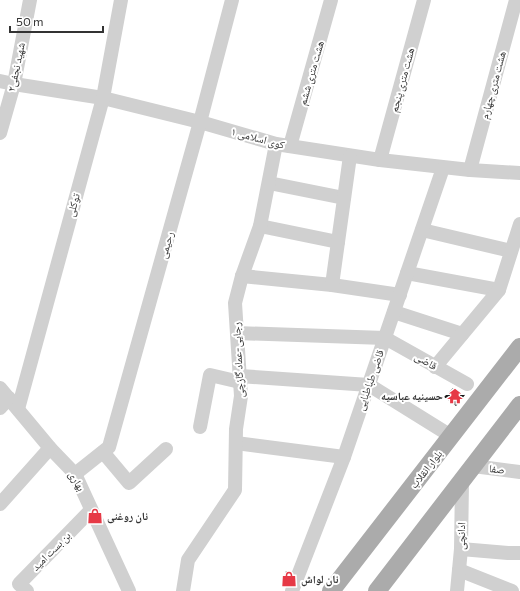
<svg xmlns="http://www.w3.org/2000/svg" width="520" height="591" viewBox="0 0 520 591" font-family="Commissioner,'Noto Naskh Arabic',sans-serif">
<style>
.building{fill:#1a1a1a}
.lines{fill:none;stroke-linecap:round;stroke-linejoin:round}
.minor{stroke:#d0d0d0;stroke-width:14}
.major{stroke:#ababab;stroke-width:18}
.labels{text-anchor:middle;stroke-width:4;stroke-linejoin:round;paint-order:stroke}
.street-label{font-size:11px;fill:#333;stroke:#fff}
.poi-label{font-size:11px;font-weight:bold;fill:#333;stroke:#fff;text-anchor:start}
</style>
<rect width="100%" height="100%" fill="#fff"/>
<g class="building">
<polygon points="453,388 465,395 456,406 444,397"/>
<polygon points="286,571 297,574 293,586 282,583"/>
</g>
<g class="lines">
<g class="minor">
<polyline points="0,81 14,84 103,98 200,122 276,144 380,160 470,170 520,173"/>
<polyline points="0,133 14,84 30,0"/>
<polyline points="290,146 331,0"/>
<polyline points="380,160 424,0"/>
<polyline points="470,170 516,0"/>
<polyline points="269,183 344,198"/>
<polyline points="260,226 338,242"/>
<polyline points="422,230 511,251"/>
<polyline points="407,273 499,290"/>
<polyline points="242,276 332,285 400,295"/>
<polyline points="332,285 350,156"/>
<polyline points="394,312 462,334"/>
<polyline points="237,333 385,338 467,384"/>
<polyline points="435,367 499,290 520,224"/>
<polyline points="240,376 369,385 451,436"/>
<polyline points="0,388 50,448 75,474 129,591"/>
<polyline points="0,408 9,398"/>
<polyline points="18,409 103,98 121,0"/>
<polyline points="200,427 210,375 240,382"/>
<polyline points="236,443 344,457"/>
<polyline points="103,452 129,483 166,449"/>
<polyline points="473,466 520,472"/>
<polyline points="75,474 109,447 200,122 232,0"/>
<polyline points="0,504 50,448"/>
<polyline points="461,549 508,553 520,553"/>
<polyline points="459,570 512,591"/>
<polyline points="27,591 19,584 91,510"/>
<polyline points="183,591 188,560 235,490 236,429 241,396 235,303 242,276 260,226 276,144"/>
<polyline points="292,591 344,457 443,168"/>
<polyline points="457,591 461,549 462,482"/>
</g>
<g class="major">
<polyline points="331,591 520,347"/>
<polyline points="377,591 520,405"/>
</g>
</g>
<defs>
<symbol id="temple-bare" viewBox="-9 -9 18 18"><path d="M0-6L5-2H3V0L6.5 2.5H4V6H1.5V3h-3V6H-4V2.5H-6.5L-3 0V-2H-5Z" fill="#e63946" stroke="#fff" stroke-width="2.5" paint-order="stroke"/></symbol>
<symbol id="shop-bare" viewBox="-9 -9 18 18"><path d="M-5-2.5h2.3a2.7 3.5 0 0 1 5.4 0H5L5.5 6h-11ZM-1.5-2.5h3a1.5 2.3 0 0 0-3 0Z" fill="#e63946" stroke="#fff" stroke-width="2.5" paint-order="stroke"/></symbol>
</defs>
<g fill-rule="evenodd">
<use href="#temple-bare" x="444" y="385" width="22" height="22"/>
<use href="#shop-bare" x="84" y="505" width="22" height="22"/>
<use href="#shop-bare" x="278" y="568" width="22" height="22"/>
</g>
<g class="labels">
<g class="street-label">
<text transform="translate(16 67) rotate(-78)" y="4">شهید نجفی۲</text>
<text transform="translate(311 73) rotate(-74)" y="4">هشت متری ششم</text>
<text transform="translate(402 80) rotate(-75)" y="4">هشت متری پنجم</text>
<text transform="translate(493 85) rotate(-75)" y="4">هشت متری چهارم</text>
<text transform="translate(258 138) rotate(15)" y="4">کوی اسلامی ۱</text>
<text transform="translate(73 205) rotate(-75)" y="4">توکلی</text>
<text transform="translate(166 245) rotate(-74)" y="4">رحیمی</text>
<text transform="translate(238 360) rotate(-93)" y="4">رجایی-عماد گازچی</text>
<text transform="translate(426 361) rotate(30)" y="4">قاضی</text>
<text transform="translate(370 380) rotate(-71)" y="4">قاضی طباطبایی</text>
<text transform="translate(426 469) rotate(-52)" y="4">بلوار انقلاب</text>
<text transform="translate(497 469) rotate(7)" y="4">صفا</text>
<text transform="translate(77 481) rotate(60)" y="4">بهاری</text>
<text transform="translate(461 536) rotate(-89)" y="4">ادانچی</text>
<text transform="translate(51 551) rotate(-45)" y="4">بن بست امید</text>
</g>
<g class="poi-label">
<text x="443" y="400" text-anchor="end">حسینیه عباسیه</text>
<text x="107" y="520">نان روغنی</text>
<text x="301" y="583">نان لواش</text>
</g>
</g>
<path d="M10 26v6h93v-6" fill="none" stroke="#333333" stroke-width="2"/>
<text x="16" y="26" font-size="12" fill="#333333" stroke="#ffffff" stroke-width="3" paint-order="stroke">50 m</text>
</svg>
